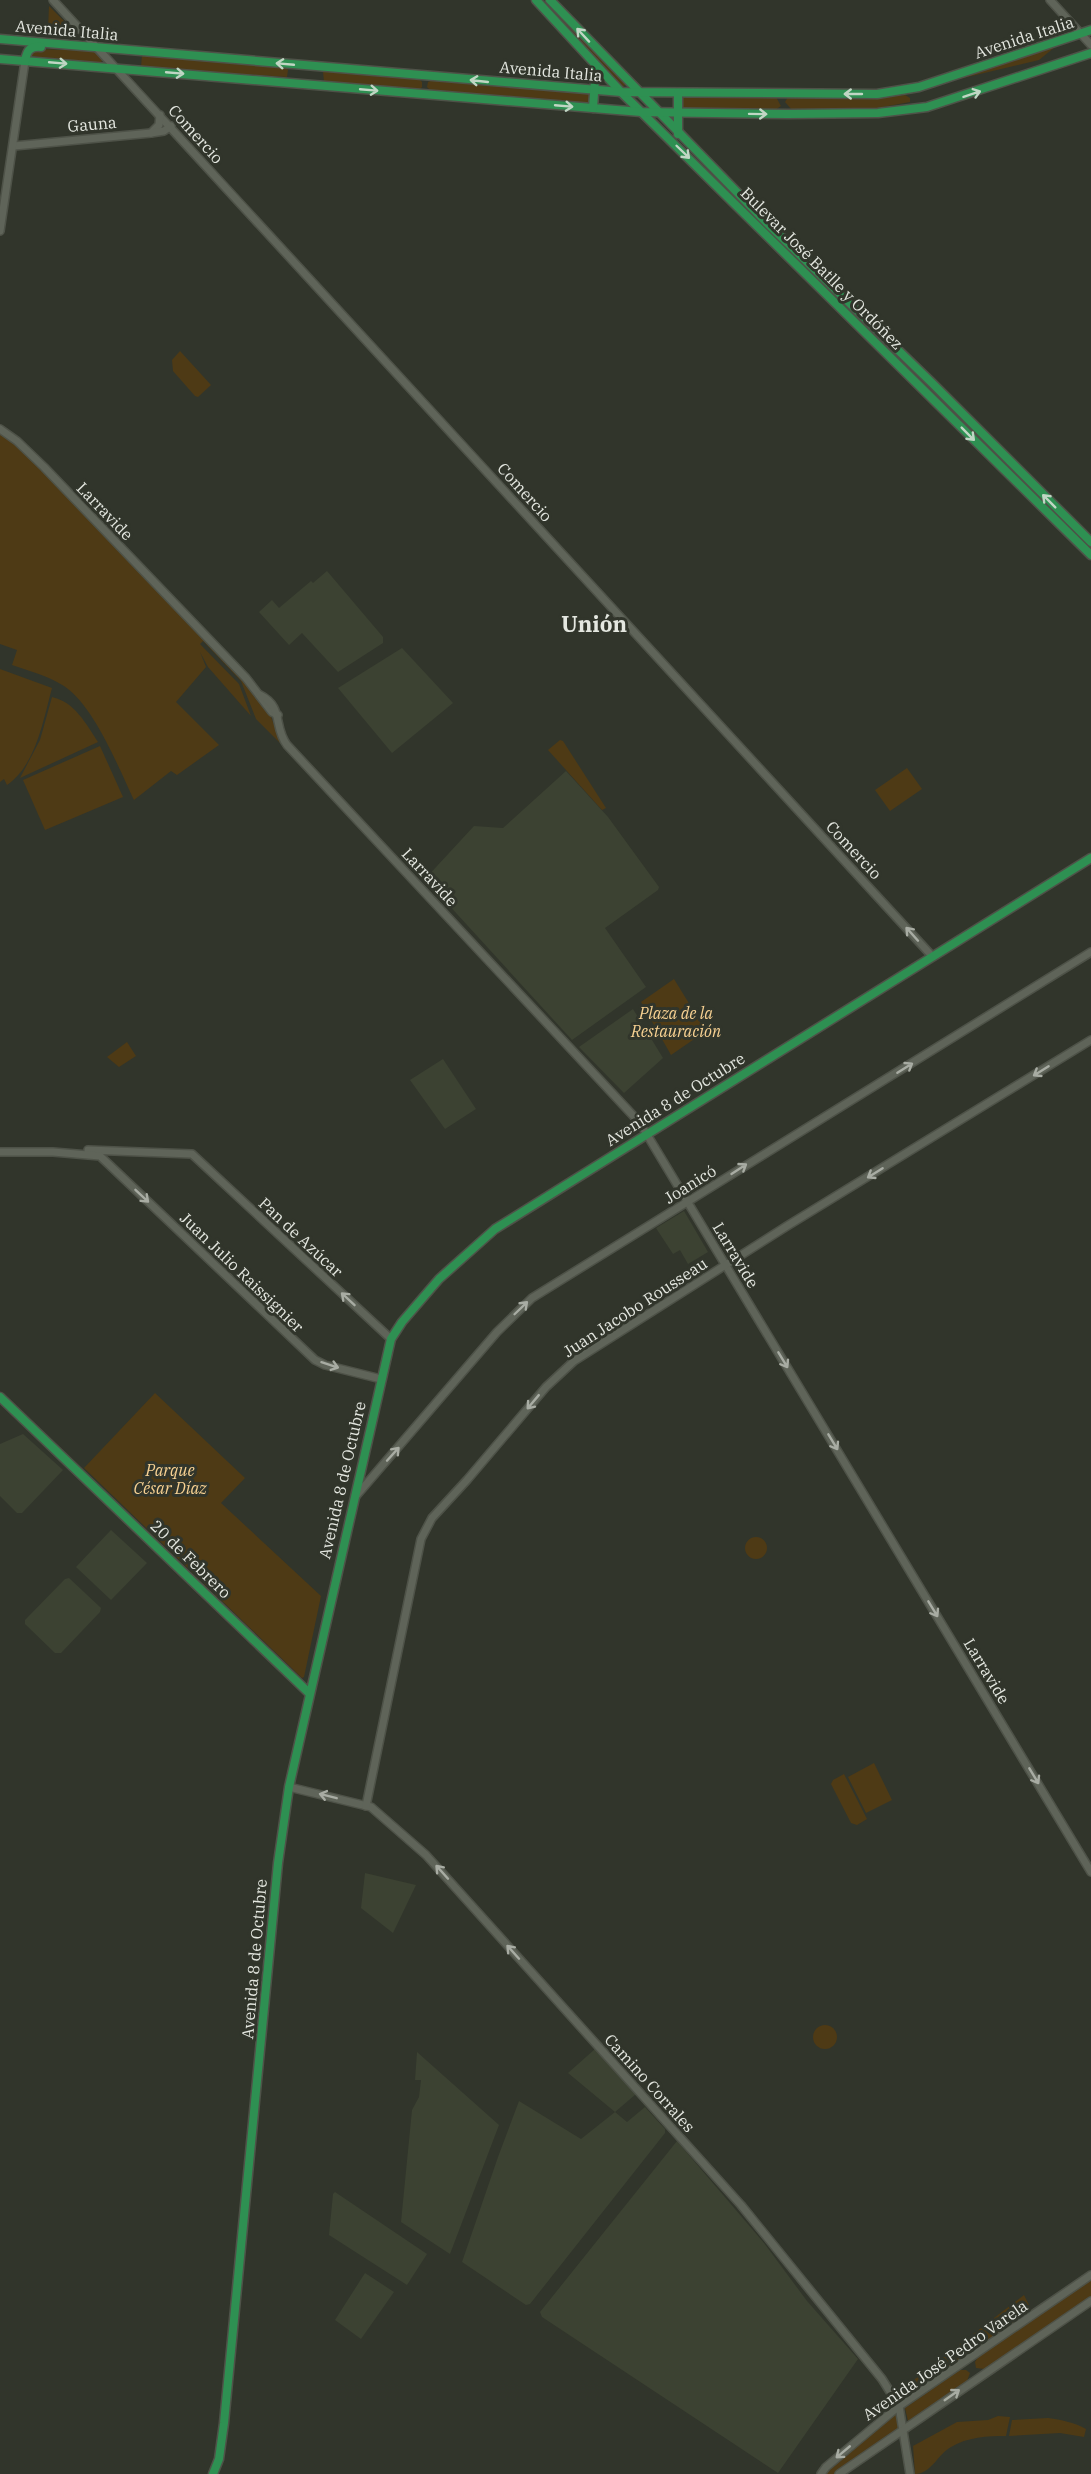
<svg xmlns="http://www.w3.org/2000/svg" width="1091" height="2474" viewBox="0 0 1091 2474" font-family="'IBM Plex Serif',serif">
<style>
.built{fill:#3c4232}
.green{fill:#4e3a15}
.lines{fill:none;stroke-linecap:round;stroke-linejoin:round}
.minor-casing{stroke:#4e5248;stroke-width:10}
.major-casing{stroke:#4e5248;stroke-width:11}
.minor{stroke:#5f6459;stroke-width:7}
.major{stroke:#2e9052;stroke-width:8}
.oneway{stroke:#c0d6c4}
.oneway2{stroke:#a8aca3}
.labels{text-anchor:middle;stroke-width:6;stroke-linejoin:round;paint-order:stroke}
.street-label{font-size:16px;fill:#e4e7e0;stroke:#31352b}
.park-label{font-size:16px;font-style:italic;fill:#f7d192;stroke:#31352b}
.district-label{font-size:22px;font-weight:bold;fill:#e4e7e0;stroke:#31352b}
</style>
<rect width="100%" height="100%" fill="#31352b"/>
<g class="built">
<polygon points="327,571 383,637 383,643 338,672 302,633 289,645 259,612 272,600 279,608 311,581 313,583"/>
<polygon points="402,648 453,703 392,753 338,688"/>
<polygon points="566,771 608,817 659,887 658,890 605,928 646,987 572,1040 425,879 474,826 503,828"/>
<polygon points="633,1009 663,1058 624,1093 579,1047"/>
<polygon points="443,1059 476,1109 445,1129 410,1080"/>
<polygon points="684,1211 708,1252 688,1264 680,1250 673,1254 656,1228"/>
<polygon points="23,1434 63,1470 22,1513 17,1513 0,1496 0,1444"/>
<polygon points="111,1530 147,1563 111,1600 76,1567"/>
<polygon points="69,1578 101,1608 100,1612 61,1653 55,1653 25,1624 25,1620 65,1579"/>
<polygon points="365,1873 416,1885 393,1933 361,1908"/>
<polygon points="595,2049 636,2094 615,2112 627,2122 645,2107 665,2129 665,2133 530,2304 526,2305 462,2262 498,2157 519,2101 581,2139 615,2112 568,2073"/>
<polygon points="417,2052 499,2125 450,2254 401,2222 412,2110 419,2097 421,2080 415,2080"/>
<polygon points="677,2141 764,2243 807,2301 858,2359 778,2473 542,2317 540,2312"/>
<polygon points="335,2192 427,2254 407,2285 329,2235 333,2194"/>
<polygon points="365,2273 394,2292 361,2339 335,2320"/>
</g>
<g class="green">
<polygon points="49,6 75,32 75,37 54,36 48,30"/>
<polygon points="551,7 619,78 625,84 624,87 549,9"/>
<polygon points="1055,47 1039,60 946,82 1054,46"/>
<polygon points="38,49 94,51 102,58 102,61 100,63 30,56 30,53"/>
<polygon points="142,55 285,67 288,70 287,77 141,67"/>
<polygon points="327,71 419,79 422,82 422,87 419,90 324,81 323,72"/>
<polygon points="433,80 590,94 590,103 430,90 427,87 428,82"/>
<polygon points="905,95 910,98 910,102 872,109 792,110 785,102 788,97 878,98"/>
<polygon points="683,97 776,97 781,106 775,110 682,109"/>
<polygon points="180,351 211,385 198,397 195,396 173,371 172,360"/>
<polygon points="932,392 1091,546 1091,550 933,393"/>
<path d="M 0,433 L 30,457 L 242,678 L 270,714 L 281,744 L 256,719 L 241,681 L 203,641 L 200,644 L 239,684 L 251,716 L 208,667 L 200,652 L 206,667 L 176,702 L 219,745 L 177,775 L 171,771 L 134,800 C 118,767 95,707 64,686 C 48,676 30,671 12,665 L 17,650 L 0,644 Z"/>
<path d="M 0,669 L 52,688 C 43,721 36,765 7,785 L 4,779 L 0,782 Z"/>
<path d="M 52,697 C 75,702 86,724 98,742 L 20,778 L 40,740 Z"/>
<polygon points="560,740 563,741 606,808 602,810 548,750"/>
<polygon points="100,746 123,797 45,830 23,780"/>
<polygon points="907,768 922,789 890,811 875,790"/>
<polygon points="674,979 706,1031 671,1055 641,1002"/>
<polygon points="127,1042 136,1056 119,1067 107,1057"/>
<polygon points="155,1393 245,1478 221,1503 321,1596 304,1677 302,1678 84,1468"/>
<circle cx="756" cy="1548" r="11"/>
<polygon points="874,1763 892,1800 866,1813 848,1777"/>
<polygon points="844,1774 867,1819 857,1825 851,1823 831,1784 833,1780"/>
<circle cx="825" cy="2037" r="12"/>
<polygon points="1091,2280 1091,2297 985,2369 976,2368 975,2362 978,2357"/>
<polygon points="1024,2295 1032,2311 907,2396 900,2396 899,2393 902,2389"/>
<polygon points="960,2370 966,2370 970,2373 967,2381 908,2421 905,2408"/>
<polygon points="897,2413 901,2428 835,2474 825,2474"/>
<path d="M 998,2416 L 1010,2417 L 1006,2436 C 988,2436 967,2437 951,2447 C 938,2454 931,2474 915,2474 L 913,2446 L 957,2422 L 988,2420 Z"/>
<path d="M 1048,2418 C 1062,2420 1073,2422 1086,2429 L 1084,2437 L 1060,2433 L 1009,2436 L 1012,2420 Z"/>
</g>
<g class="lines">
<defs>
<g id="minor">
<polyline points="53,0 932,956"/>
<polyline points="1050,0 1091,45"/>
<polyline points="151,133 159,125 160,115"/>
<polyline points="14,146 151,133 164,131 171,126"/>
<polyline points="0,231 25,61"/>
<polyline points="0,429 17,441 44,467 246,678 272,712 278,715"/>
<path d="M 260,695 C 284,707 273,727 287,745 L 640,1123 L 1091,1872"/>
<polyline points="88,1150 192,1154 391,1339"/>
<polyline points="0,1152 53,1152 100,1156 315,1360 325,1365 381,1379"/>
<polyline points="356,1496 497,1332 532,1298 1091,952"/>
<polyline points="289,1787 371,1807 426,1855 741,2205 882,2379 899,2406 910,2474"/>
<polyline points="366,1806 421,1539 432,1518 467,1480 546,1387 574,1361 787,1226 1091,1040"/>
<polyline points="821,2474 826,2467 899,2406 1091,2275"/>
<polyline points="839,2474 1091,2301"/>
</g>
<g id="major">
<polyline points="536,0 621,92 1091,555"/>
<polyline points="550,0 764,220 932,383 1091,542"/>
<polyline points="0,39 621,92 877,94 919,87 1091,30"/>
<polyline points="0,59 641,112 788,114 878,113 927,107 1091,53"/>
<path d="M 25,61 C 27,50 30,46 41,47"/>
<polyline points="593,108 596,66"/>
<polyline points="678,134 678,93"/>
<polyline points="0,1397 309,1693"/>
<polyline points="213,2474 219,2459 224,2423 278,1863 289,1787 391,1339 402,1322 439,1279 495,1229 1091,858"/>
</g>
</defs>
<use href="#minor" class="minor-casing"/>
<use href="#major" class="major-casing"/>
<use href="#minor" class="minor"/>
<use href="#major" class="major"/>
</g>
<defs><path id="oneway-shaft" d="M-6 0H5M1.5-3L5.5 0L1.5 3" fill="none" stroke-width="1.6" stroke-linecap="round" stroke-linejoin="round" transform="scale(1.5)"/></defs>
<g class="oneway">
<use href="#oneway-shaft" transform="translate(583 35) rotate(-133)"/>
<use href="#oneway-shaft" transform="translate(58 63) rotate(5)"/>
<use href="#oneway-shaft" transform="translate(285 64) rotate(-175)"/>
<use href="#oneway-shaft" transform="translate(175 73) rotate(5)"/>
<use href="#oneway-shaft" transform="translate(479 81) rotate(-174)"/>
<use href="#oneway-shaft" transform="translate(369 90) rotate(5)"/>
<use href="#oneway-shaft" transform="translate(853 94) rotate(180)"/>
<use href="#oneway-shaft" transform="translate(972 94) rotate(-18)"/>
<use href="#oneway-shaft" transform="translate(564 106) rotate(5)"/>
<use href="#oneway-shaft" transform="translate(758 114) rotate(1)"/>
<use href="#oneway-shaft" transform="translate(683 152) rotate(44)"/>
<use href="#oneway-shaft" transform="translate(968 434) rotate(45)"/>
<use href="#oneway-shaft" transform="translate(1049 501) rotate(-135)"/>
</g>
<g class="oneway2">
<use href="#oneway-shaft" transform="translate(912 934) rotate(-132)"/>
<use href="#oneway-shaft" transform="translate(905 1068) rotate(-32)"/>
<use href="#oneway-shaft" transform="translate(1041 1071) rotate(148)"/>
<use href="#oneway-shaft" transform="translate(739 1169) rotate(-33)"/>
<use href="#oneway-shaft" transform="translate(875 1173) rotate(148)"/>
<use href="#oneway-shaft" transform="translate(142 1196) rotate(43)"/>
<use href="#oneway-shaft" transform="translate(348 1299) rotate(-137)"/>
<use href="#oneway-shaft" transform="translate(521 1308) rotate(-44)"/>
<use href="#oneway-shaft" transform="translate(783 1360) rotate(59)"/>
<use href="#oneway-shaft" transform="translate(330 1365) rotate(18)"/>
<use href="#oneway-shaft" transform="translate(533 1402) rotate(130)"/>
<use href="#oneway-shaft" transform="translate(833 1442) rotate(59)"/>
<use href="#oneway-shaft" transform="translate(393 1454) rotate(-48)"/>
<use href="#oneway-shaft" transform="translate(933 1609) rotate(59)"/>
<use href="#oneway-shaft" transform="translate(1034 1776) rotate(59)"/>
<use href="#oneway-shaft" transform="translate(328 1796) rotate(-166)"/>
<use href="#oneway-shaft" transform="translate(442 1872) rotate(-132)"/>
<use href="#oneway-shaft" transform="translate(513 1952) rotate(-132)"/>
<use href="#oneway-shaft" transform="translate(952 2395) rotate(-35)"/>
<use href="#oneway-shaft" transform="translate(843 2452) rotate(140)"/>
</g>
<g class="labels">
<g class="street-label">
<text transform="translate(67 30) rotate(5)" y="6">Avenida Italia</text>
<text transform="translate(1024 37) rotate(-18)" y="6">Avenida Italia</text>
<text transform="translate(551 71) rotate(5)" y="6">Avenida Italia</text>
<text transform="translate(92 124) rotate(-5)" y="6">Gauna</text>
<text transform="translate(196 134) rotate(48)" y="6">Comercio</text>
<text transform="translate(822 268) rotate(45)" y="6">Bulevar José Batlle y Ordóñez</text>
<text transform="translate(525 492) rotate(48)" y="6">Comercio</text>
<text transform="translate(105 511) rotate(46)" y="6">Larravide</text>
<text transform="translate(854 850) rotate(47)" y="6">Comercio</text>
<text transform="translate(430 877) rotate(47)" y="6">Larravide</text>
<text transform="translate(675 1099) rotate(-32)" y="6">Avenida 8 de Octubre</text>
<text transform="translate(690 1184) rotate(-32)" y="6">Joanicó</text>
<text transform="translate(301 1237) rotate(43)" y="6">Pan de Azúcar</text>
<text transform="translate(736 1255) rotate(59)" y="6">Larravide</text>
<text transform="translate(242 1272) rotate(44)" y="6">Juan Julio Raissignier</text>
<text transform="translate(635 1307) rotate(-33)" y="6">Juan Jacobo Rousseau</text>
<text transform="translate(342 1480) rotate(-77)" y="6">Avenida 8 de Octubre</text>
<text transform="translate(191 1559) rotate(44)" y="6">20 de Febrero</text>
<text transform="translate(987 1671) rotate(59)" y="6">Larravide</text>
<text transform="translate(254 1959) rotate(-85)" y="6">Avenida 8 de Octubre</text>
<text transform="translate(650 2083) rotate(48)" y="6">Camino Corrales</text>
<text transform="translate(945 2360) rotate(-35)" y="6">Avenida José Pedro Varela</text>
</g>
<g class="park-label">
<text x="676" y="1019">Plaza de la<tspan x="676" dy="18">Restauración</tspan></text>
<text x="170" y="1476">Parque<tspan x="170" dy="18">César Díaz</tspan></text>
</g>
<g class="district-label">
<text x="594" y="632">Unión</text>
</g>
</g>
</svg>
